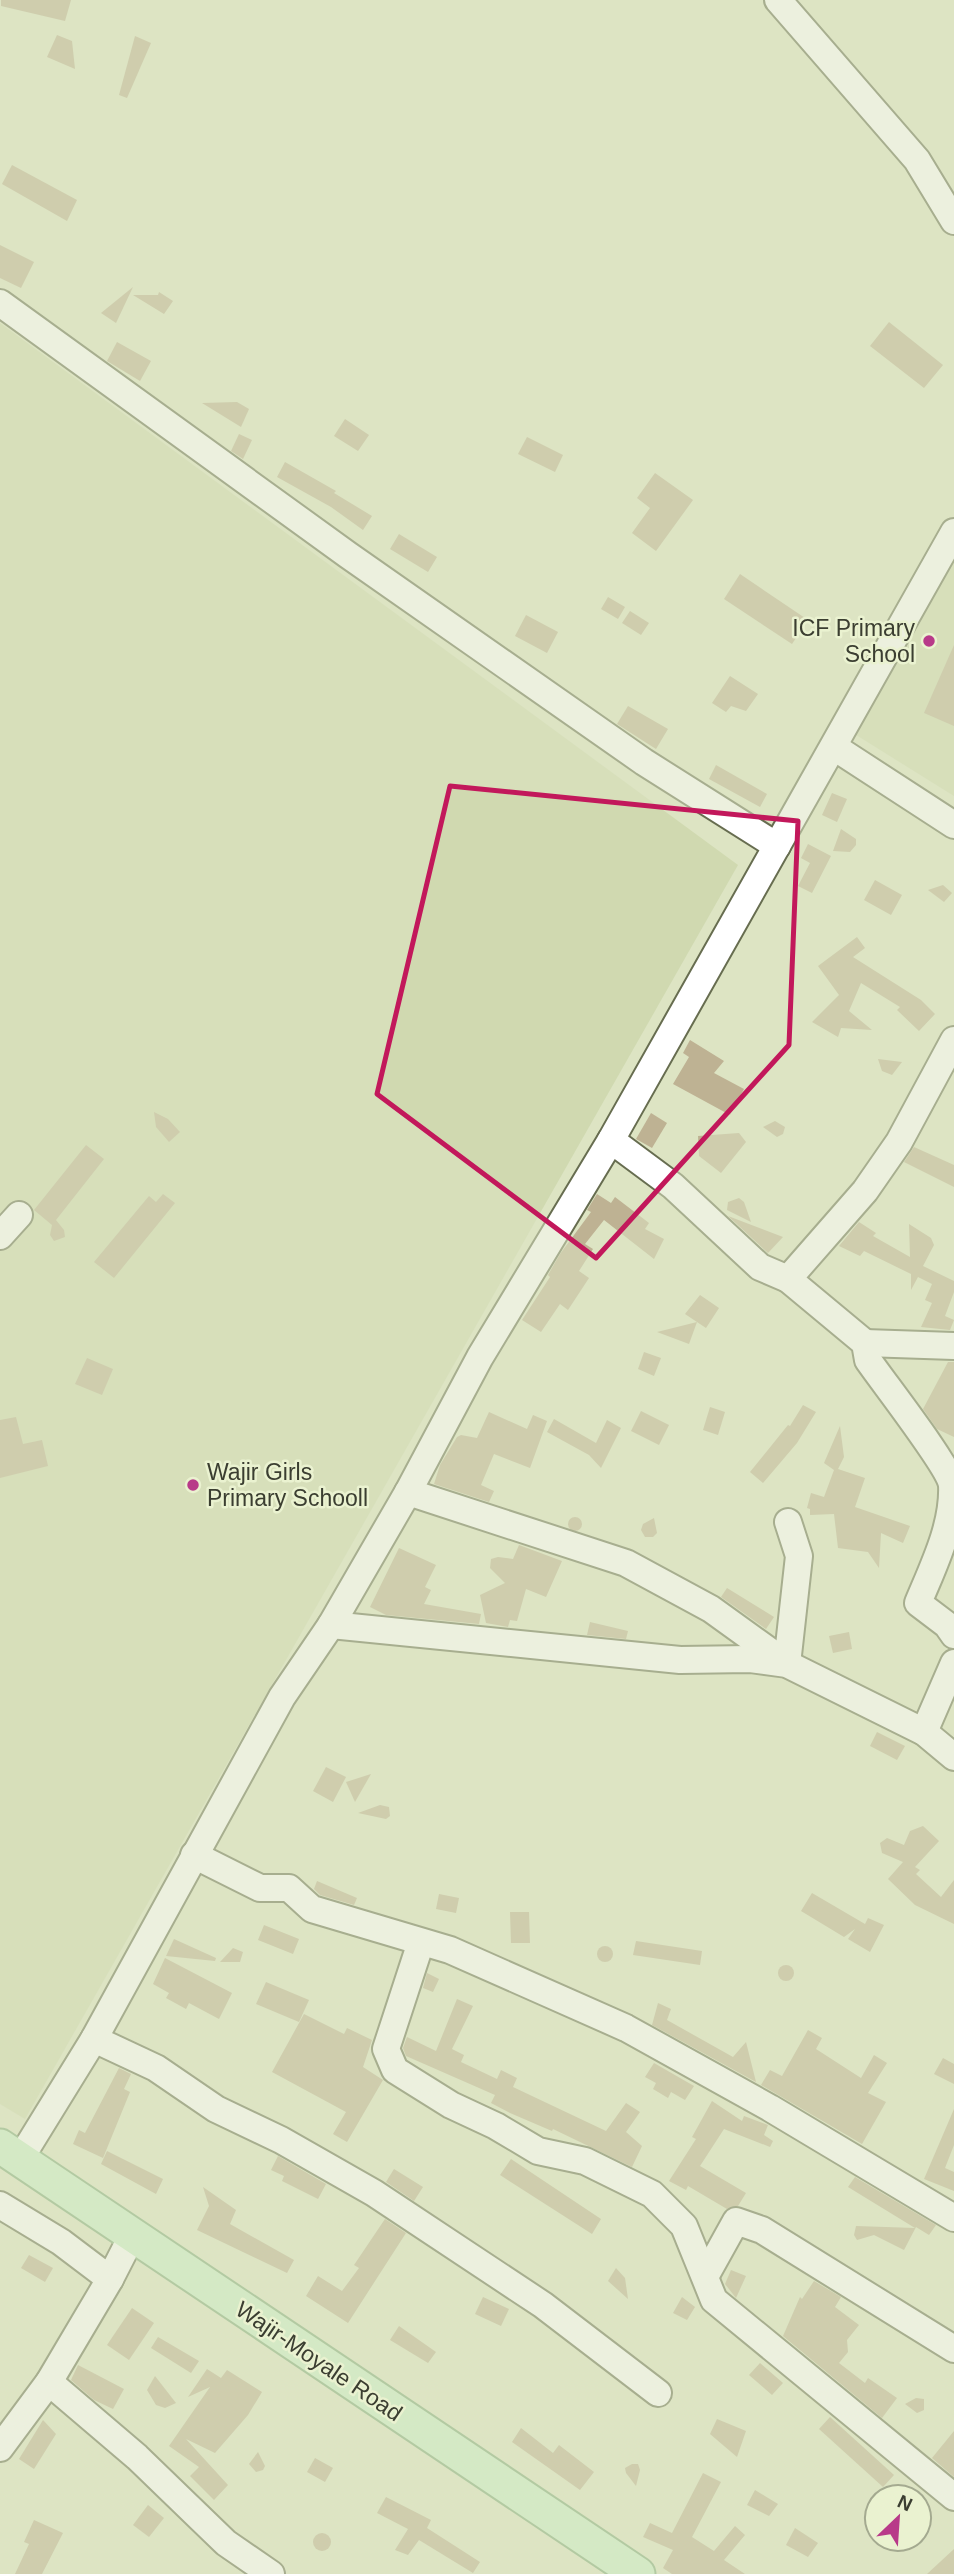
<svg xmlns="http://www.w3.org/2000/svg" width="954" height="2574" viewBox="0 0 954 2574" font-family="Helvetica,sans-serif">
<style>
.built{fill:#d0d9b0}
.building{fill:#beb293}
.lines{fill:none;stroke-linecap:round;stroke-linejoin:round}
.minor-casing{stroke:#676d50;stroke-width:30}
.major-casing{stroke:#81ab7b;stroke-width:37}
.minor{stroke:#fff;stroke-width:26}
.major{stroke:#caefc8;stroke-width:33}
.marked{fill:none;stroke:#c2185b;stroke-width:5;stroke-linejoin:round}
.poi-dot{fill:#b83a89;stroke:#eaf2d0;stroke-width:2.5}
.labels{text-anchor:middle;stroke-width:5;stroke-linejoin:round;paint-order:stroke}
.poi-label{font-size:23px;fill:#3b3e31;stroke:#eaf2d0;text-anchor:end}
.street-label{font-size:23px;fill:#3b3e31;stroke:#eaf2d0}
</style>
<rect width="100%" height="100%" fill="#dde4c3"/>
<g class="built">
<polygon points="0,323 738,865 25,2119 0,2104"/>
<polygon points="954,550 954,796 853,733"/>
</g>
<g class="building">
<polygon points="1,0 71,0 65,21 1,6"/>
<polygon points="57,35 72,41 75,69 47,57"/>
<polygon points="135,36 151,43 127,98 119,95"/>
<polygon points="12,165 77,200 67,221 2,184"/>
<polygon points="0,245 34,262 21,288 0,278"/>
<polygon points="133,287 116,323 101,313"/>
<polygon points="159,292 173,301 164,314 133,295 158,295"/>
<polygon points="889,322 943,365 924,388 870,346"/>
<polygon points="117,342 151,361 140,381 107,361"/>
<polygon points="237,402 249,409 241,427 202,403"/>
<polygon points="345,419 369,435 358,451 334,436"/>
<polygon points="239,434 252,440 243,459 231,451"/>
<polygon points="527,437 563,455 555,472 518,454"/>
<polygon points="285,462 336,491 334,493 372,516 363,530 331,507 277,477"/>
<polygon points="655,473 693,500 656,551 632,533 650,508 637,498"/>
<polygon points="399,534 437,557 428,572 390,549"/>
<polygon points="740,574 808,620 792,644 724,599"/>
<polygon points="608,597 625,607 618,619 601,609"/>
<polygon points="630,611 649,623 641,635 622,623"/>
<polygon points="526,615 558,632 547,653 515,636"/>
<polygon points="954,645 954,726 924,713"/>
<polygon points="730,676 758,694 746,711 731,706 726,712 712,703"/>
<polygon points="628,706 668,729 656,749 617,724"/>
<polygon points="716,765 767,794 760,807 709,779"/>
<polygon points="832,793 847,799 837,822 822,815"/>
<polygon points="841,829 856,839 856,845 850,852 833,851"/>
<polygon points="808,844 831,856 812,893 798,886 810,863 801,858"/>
<polygon points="875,880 902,895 891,915 864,900"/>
<polygon points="943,885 952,893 944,902 928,890"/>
<polygon points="857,937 865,948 853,957 921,1000 935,1014 919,1031 897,1010 900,1007 861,983 849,1011 872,1030 841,1028 838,1037 812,1022 839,995 818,966"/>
<polygon points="690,1040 724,1061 714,1073 744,1089 730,1115 673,1084 689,1057 683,1053"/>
<polygon points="878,1059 902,1062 892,1075 882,1071"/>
<polygon points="154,1112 168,1119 180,1132 169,1142 156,1127"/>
<polygon points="651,1113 667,1123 652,1148 636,1139"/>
<polygon points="775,1121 785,1127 783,1134 777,1137 763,1127"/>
<polygon points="739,1133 746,1142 721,1173 699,1156 698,1136"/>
<polygon points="86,1145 104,1159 56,1220 64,1230 65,1237 54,1241 50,1235 52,1225 34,1210"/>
<polygon points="914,1147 954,1165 954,1187 904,1162"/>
<polygon points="163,1194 175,1203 114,1278 94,1262 149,1196 156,1202"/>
<polygon points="597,1194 611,1203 615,1197 649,1223 645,1229 664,1239 654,1259 604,1220 585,1244 593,1249 579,1271 589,1278 568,1310 560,1304 541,1332 522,1320 550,1277 548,1275 560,1254 591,1212 587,1210"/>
<polygon points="739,1198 744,1202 751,1222 727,1210 728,1202"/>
<polygon points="728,1216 783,1237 768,1253"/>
<polygon points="859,1222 876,1233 873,1236 910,1257 909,1224 931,1238 934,1245 923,1266 954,1281 954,1292 945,1316 954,1320 950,1330 921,1327 932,1303 925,1300 932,1284 918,1277 911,1290 911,1274 864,1251 860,1256 839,1246"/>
<polygon points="700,1295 719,1308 706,1328 697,1322 689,1344 657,1332 697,1322 685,1314"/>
<polygon points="644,1352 661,1358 654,1376 638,1369"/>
<polygon points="87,1358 113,1369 102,1395 75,1384"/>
<polygon points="948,1362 954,1362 954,1437 937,1429 923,1409"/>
<polygon points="803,1405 816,1412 797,1443 763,1483 750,1472 788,1425 790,1426"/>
<polygon points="710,1407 725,1412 718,1435 703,1430"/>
<polygon points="641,1411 669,1425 659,1445 631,1431"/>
<polygon points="489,1412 527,1429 533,1415 547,1421 530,1468 494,1454 481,1485 494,1491 489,1502 434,1484 440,1465 457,1437 461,1435 477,1438"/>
<polygon points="16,1417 23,1444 42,1440 48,1466 0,1478 0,1420"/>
<polygon points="554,1419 596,1443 607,1420 621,1428 601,1468 589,1455 547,1432"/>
<polygon points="840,1426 844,1457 838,1469 865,1478 855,1507 910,1526 903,1543 881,1533 879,1568 868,1552 838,1548 834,1514 810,1515 810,1509 807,1508 811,1493 824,1497 834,1470 824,1463"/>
<circle cx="575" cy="1524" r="7"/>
<polygon points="654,1518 657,1533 653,1537 645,1537 641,1530 643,1524"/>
<polygon points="519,1545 562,1561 546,1597 526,1589 517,1621 510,1620 508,1627 486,1623 480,1595 505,1583 490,1568 491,1559 498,1557 513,1559"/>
<polygon points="399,1548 436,1565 425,1587 431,1590 424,1604 481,1614 479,1624 386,1615 370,1607"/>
<polygon points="727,1588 774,1617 766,1629 721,1597"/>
<polygon points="590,1622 628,1631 626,1639 587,1635"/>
<polygon points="849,1632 852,1649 833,1653 829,1636"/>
<polygon points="877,1732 905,1746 897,1760 870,1746"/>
<polygon points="326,1767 346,1777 333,1802 313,1791"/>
<polygon points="371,1774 355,1802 346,1782"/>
<polygon points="380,1805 389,1807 390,1816 386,1819 358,1813"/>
<polygon points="923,1826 939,1841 915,1867 920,1870 916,1874 941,1897 954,1880 954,1924 915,1905 888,1879 903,1862 882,1853 880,1843 887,1838 904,1845 910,1831"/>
<polygon points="317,1881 357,1898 354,1905 320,1895 314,1889"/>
<polygon points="812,1893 865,1924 868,1918 884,1925 870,1952 848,1939 855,1929 844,1937 801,1911"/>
<polygon points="439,1894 459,1898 456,1913 436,1909"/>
<polygon points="510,1912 529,1912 530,1943 511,1943"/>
<polygon points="264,1925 299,1939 293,1954 258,1940"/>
<polygon points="174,1939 216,1958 215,1961 166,1956"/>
<polygon points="636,1941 702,1951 700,1965 633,1955"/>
<circle cx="605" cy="1954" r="8"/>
<polygon points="233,1948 243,1952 240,1962 220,1962"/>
<polygon points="165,1958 232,1993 219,2019 189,2003 186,2009 166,1998 169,1993 153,1984"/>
<circle cx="786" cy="1973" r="8"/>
<polygon points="427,1973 439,1979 433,1992 423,1988"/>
<polygon points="266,1982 309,2000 299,2022 256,2004"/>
<polygon points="457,1999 473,2006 452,2049 464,2055 461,2062 497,2079 501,2070 517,2078 513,2087 606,2131 626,2103 640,2112 626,2132 642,2146 632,2167 553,2129 552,2131 510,2113 491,2103 495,2095 406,2056 403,2048 407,2037 436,2051"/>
<polygon points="658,2003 671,2009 667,2020 733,2057 746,2042 756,2082 652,2025"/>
<polygon points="304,2014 344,2034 347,2028 372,2040 363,2067 383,2080 347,2142 333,2134 346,2112 272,2072"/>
<polygon points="808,2030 822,2038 816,2049 861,2078 874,2055 887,2063 868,2093 886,2102 862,2144 761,2085 770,2070 782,2076"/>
<polygon points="943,2058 954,2064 954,2084 934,2074"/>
<polygon points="654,2063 694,2086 685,2100 671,2092 668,2098 653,2089 656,2083 645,2077"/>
<polygon points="119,2068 131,2074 124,2089 130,2092 103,2158 73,2144 79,2130 85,2133"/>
<polygon points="712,2101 742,2121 744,2116 768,2125 764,2135 773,2141 770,2147 724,2129 700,2166 746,2193 738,2206 727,2209 688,2186 686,2190 669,2181 696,2139 692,2137"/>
<polygon points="954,2109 954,2145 945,2168 954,2172 954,2191 924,2179"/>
<polygon points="107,2151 163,2179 156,2194 101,2164"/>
<polygon points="278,2156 326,2184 318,2199 282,2181 284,2176 271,2170"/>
<polygon points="511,2159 601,2219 592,2234 500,2175"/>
<polygon points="394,2169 423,2187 414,2201 386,2182"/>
<polygon points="855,2177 936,2225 929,2235 916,2227 904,2250 874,2235 857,2240 854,2235 856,2226 915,2228 848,2187"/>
<polygon points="203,2187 236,2210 230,2224 294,2260 287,2273 197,2230 209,2206"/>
<polygon points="385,2219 406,2233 348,2323 306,2296 318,2276 342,2291 359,2268 354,2265"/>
<polygon points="29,2255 53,2268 45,2282 21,2268"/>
<polygon points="616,2268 625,2278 628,2299 608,2281"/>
<polygon points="731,2270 746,2276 736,2298 725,2284"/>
<polygon points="814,2281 841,2297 835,2307 859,2325 847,2340 848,2352 839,2363 865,2383 868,2378 897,2398 882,2418 783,2336 800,2297 802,2299"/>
<polygon points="483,2297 509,2309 501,2326 475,2314"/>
<polygon points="682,2297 695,2307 687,2320 673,2313"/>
<polygon points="132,2308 154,2323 129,2360 107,2345"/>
<polygon points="399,2326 436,2352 428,2363 390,2340"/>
<polygon points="158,2337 199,2361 191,2373 151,2348"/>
<polygon points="760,2363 783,2383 772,2395 749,2375"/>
<polygon points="78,2365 124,2389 113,2409 94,2400 71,2380"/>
<polygon points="207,2369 221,2378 227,2370 262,2392 248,2415 215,2453 186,2439 228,2485 214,2500 190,2476 199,2467 169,2446 210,2387 188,2397"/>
<polygon points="155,2376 176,2403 165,2408 156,2405 147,2390"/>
<polygon points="916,2398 924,2399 924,2410 917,2413 905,2404"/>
<polygon points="830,2417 894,2475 883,2487 819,2429"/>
<polygon points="717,2419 746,2431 737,2457 710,2434"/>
<polygon points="43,2420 56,2434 34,2469 19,2459"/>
<polygon points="521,2428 553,2453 559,2445 594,2472 580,2490 512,2442"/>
<polygon points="954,2431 954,2477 932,2458"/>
<polygon points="258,2452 265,2466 263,2470 256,2472 249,2464"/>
<polygon points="315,2458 333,2468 325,2482 307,2472"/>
<polygon points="632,2464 638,2464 640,2470 636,2486 626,2473 625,2468"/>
<polygon points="703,2473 721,2482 692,2537 714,2551 735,2526 745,2535 724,2560 745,2574 672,2574 663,2568 673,2550 643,2537 650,2523 672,2533"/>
<polygon points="755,2490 778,2504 769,2516 747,2505"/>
<polygon points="386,2497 431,2520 427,2528 480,2562 473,2573 419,2540 408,2555 395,2550 408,2529 377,2513"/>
<polygon points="148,2505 164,2518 149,2537 133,2525"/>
<polygon points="34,2520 63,2533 42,2574 15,2574 29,2544 24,2542"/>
<polygon points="795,2528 818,2543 808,2557 786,2545"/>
<circle cx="322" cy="2542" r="9"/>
<polygon points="954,2549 954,2574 927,2574"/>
</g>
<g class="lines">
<defs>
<g id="minor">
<polyline points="778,0 917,160 954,221"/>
<polyline points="0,303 348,555 644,762 777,846"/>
<polyline points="834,747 954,825"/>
<path d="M 611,1140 L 673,1186 L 760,1267 L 788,1279 L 865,1343 L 868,1360 C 883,1382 949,1466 952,1485 C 954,1525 933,1567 918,1603 L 947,1625 L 954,1635"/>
<polyline points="0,1236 19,1215"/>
<polyline points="788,1279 865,1191 899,1142 954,1040"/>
<polyline points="865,1343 954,1346"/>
<polyline points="408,1492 626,1563 711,1609 786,1663"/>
<polyline points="331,1625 680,1660 750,1659 787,1664 924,1732 954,1757"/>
<polyline points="787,1664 799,1556 788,1522"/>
<polyline points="924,1732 954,1663"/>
<polyline points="194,1855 260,1888 289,1888 312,1909 450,1950 626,2028 770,2108 954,2218"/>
<polyline points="421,1942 386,2049 395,2070 451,2105 496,2126 538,2151 585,2161 652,2194 684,2226 714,2300 954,2497"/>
<polyline points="94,2039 156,2068 216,2109 281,2140 374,2193 543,2305 658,2393"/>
<polyline points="20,2159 94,2039 282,1697 331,1625 408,1492 480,1357 611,1140 954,532"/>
<polyline points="0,2205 61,2242 110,2279 132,2236"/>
<polyline points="706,2275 736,2221 762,2230 954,2349"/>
<polyline points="49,2382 137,2457 226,2543 271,2574"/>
<polyline points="0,2448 49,2382 110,2279"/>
</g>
<polyline id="major" points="0,2146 638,2574"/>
</defs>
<use href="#minor" class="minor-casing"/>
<use href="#major" class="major-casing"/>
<use href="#minor" class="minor"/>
<use href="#major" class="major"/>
</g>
<path d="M0 0H954V2574H0ZM 450,786 L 798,821 L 789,1045 L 596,1258 L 377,1094 Z" fill="#dde4c3" fill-opacity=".55" fill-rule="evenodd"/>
<path class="marked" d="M 450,786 L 798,821 L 789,1045 L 596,1258 L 377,1094 Z"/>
<g class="poi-dot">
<circle cx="929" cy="641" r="7"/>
<circle cx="193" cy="1485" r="7"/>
</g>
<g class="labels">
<g class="poi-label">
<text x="915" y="636">ICF Primary<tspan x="915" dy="26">School</tspan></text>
<text x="207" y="1480" text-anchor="start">Wajir Girls<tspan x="207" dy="26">Primary Schooll</tspan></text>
</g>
<g class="street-label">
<text transform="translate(319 2361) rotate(34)" y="8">Wajir-Moyale Road</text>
</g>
</g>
<g transform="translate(898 2518) rotate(25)"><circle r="33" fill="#eaf2d0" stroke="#a4aa90" stroke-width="2"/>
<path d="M0-5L12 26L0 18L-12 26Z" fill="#b83a89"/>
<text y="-10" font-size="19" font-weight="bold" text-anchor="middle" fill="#3b3e31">N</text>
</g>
</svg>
